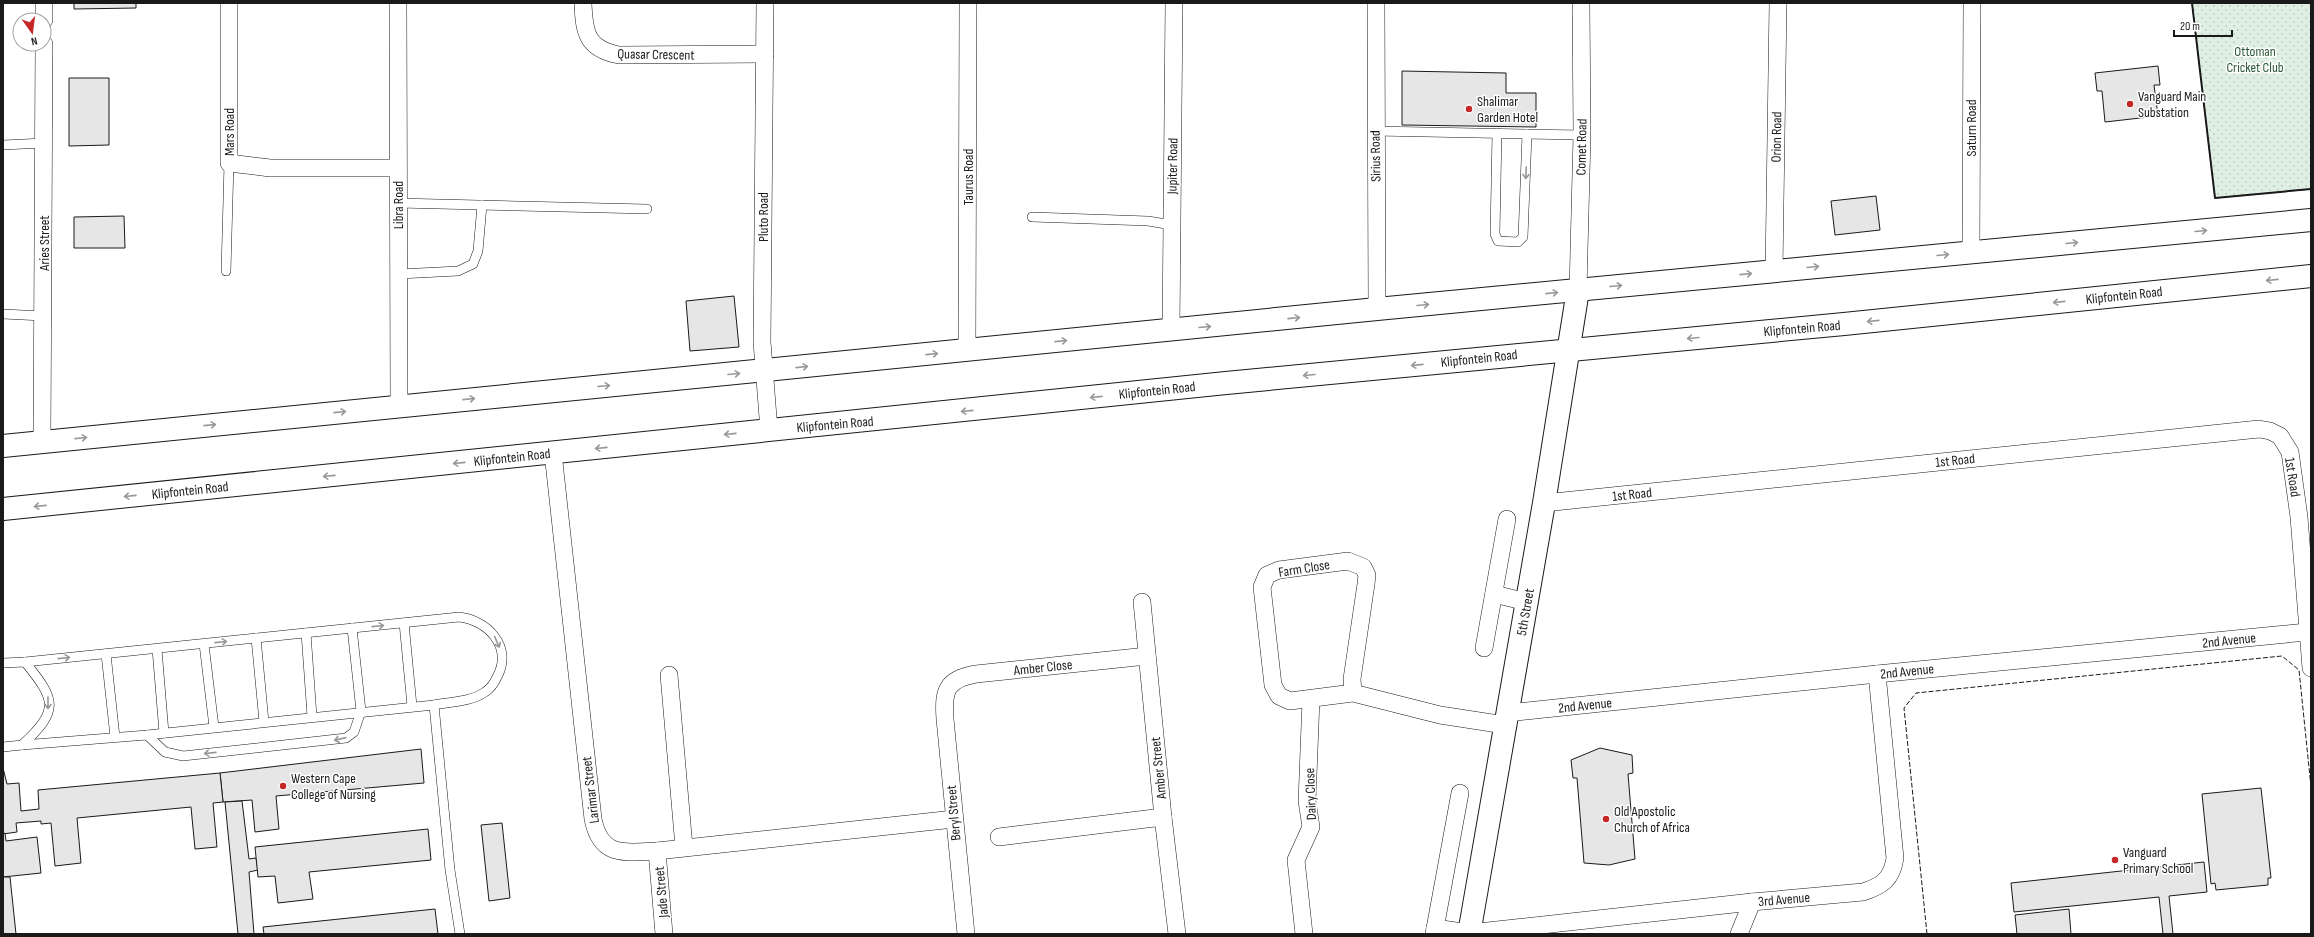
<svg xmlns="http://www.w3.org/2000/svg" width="2314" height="937" viewBox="0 0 2314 937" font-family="'Sofia Sans Condensed',sans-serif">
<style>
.park{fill:url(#park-dots);stroke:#6a6a6a}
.building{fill:#e6e6e6;stroke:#1a1a1a}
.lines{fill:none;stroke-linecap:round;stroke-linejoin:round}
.lane-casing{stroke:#1a1a1a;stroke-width:10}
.street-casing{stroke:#1a1a1a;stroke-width:18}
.secondary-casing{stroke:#1a1a1a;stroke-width:24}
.lane{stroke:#fff;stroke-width:9}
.street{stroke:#fff;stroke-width:17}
.secondary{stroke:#fff;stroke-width:22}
.fence{stroke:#1a1a1a;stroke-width:1;stroke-dasharray:5 2;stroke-linecap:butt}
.wall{stroke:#1a1a1a;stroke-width:2}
.oneway{stroke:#989898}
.poi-dot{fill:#c62828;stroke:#fff;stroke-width:1.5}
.labels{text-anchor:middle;stroke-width:3;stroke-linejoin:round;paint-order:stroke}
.park-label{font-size:14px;fill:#2b5a34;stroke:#fff}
.street-label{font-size:14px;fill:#1a1a1a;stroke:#fff}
.poi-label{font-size:14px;fill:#1a1a1a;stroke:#fff;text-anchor:start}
</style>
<defs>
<pattern id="park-dots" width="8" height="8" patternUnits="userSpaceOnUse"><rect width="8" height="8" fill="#e0efe3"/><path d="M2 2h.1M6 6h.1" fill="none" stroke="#c0ccc2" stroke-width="1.8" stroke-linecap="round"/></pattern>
</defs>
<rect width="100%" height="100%" fill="#fff"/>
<polygon class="park" points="2192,3 2311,3 2311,189 2215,198"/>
<g class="building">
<polygon points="74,3 136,3 136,8 74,9"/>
<polygon points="2158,66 2160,85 2154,85 2158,116 2105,122 2102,91 2097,91 2095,73"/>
<polygon points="1402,71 1506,73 1506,93 1536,93 1536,127 1402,125"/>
<polygon points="69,78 109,78 109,145 69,146"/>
<polygon points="1876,196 1880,230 1835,235 1831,201"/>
<polygon points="124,216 125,248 74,248 74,217"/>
<polygon points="734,296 739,347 690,351 686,301"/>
<polygon points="1600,748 1632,755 1633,773 1628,774 1635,859 1609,865 1584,863 1577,778 1573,778 1571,760"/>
<polygon points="421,749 424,783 276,796 279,829 255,832 252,800 223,802 220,773"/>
<polygon points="3,768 7,784 19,783 21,811 39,809 38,790 220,773 223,802 213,803 217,847 195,849 191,807 77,818 81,863 55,866 51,823 41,824 41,821 16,823 17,832 3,834"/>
<polygon points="2261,788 2271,878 2268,878 2268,885 2216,890 2215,883 2211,884 2202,794"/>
<polygon points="242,801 249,859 256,858 258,870 249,872 254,934 264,934 238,934 225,802"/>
<polygon points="502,823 510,898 489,901 481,825"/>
<polygon points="428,829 431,860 309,872 313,899 278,903 275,876 258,877 255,847"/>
<polygon points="5,833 6,841 37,837 41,873 3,877 3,834"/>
<polygon points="2204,862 2207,892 2169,896 2173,934 2163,934 2159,897 2014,912 2011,883"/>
<polygon points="3,877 10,877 16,934 3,934"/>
<polygon points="435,909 438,934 264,934 263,927"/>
<polygon points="2069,909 2071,934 2017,934 2015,915"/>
</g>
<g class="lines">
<defs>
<g id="lane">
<polyline points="1375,131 1582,135"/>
<polyline points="1497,133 1495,234 1498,241 1518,242 1523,237 1527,134"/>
<polyline points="3,145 44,143"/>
<polyline points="398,203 647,209"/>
<polyline points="1032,217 1148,221 1172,225"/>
<polyline points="226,271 229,163"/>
<polyline points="399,274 458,271 473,264 478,251 482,205"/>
<polyline points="3,314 43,316"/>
<polyline points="404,623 412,706"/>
<polyline points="306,633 312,716"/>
<polyline points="256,638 264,722"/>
<polyline points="204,644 214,727"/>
<polyline points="157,649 164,733"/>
<polyline points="106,654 115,737"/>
<path d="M 3,663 L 25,662 C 56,700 60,710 22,745 L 3,747"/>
<polyline points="434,705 450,870 460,934"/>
<polyline points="147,735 165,752 183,756 346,738 354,732 361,711 352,628"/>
<path d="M 22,745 L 147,735 L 434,705 C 449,702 471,702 485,692 C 490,689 495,682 498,675 C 512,647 488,620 459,617 L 25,662"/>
</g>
<g id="street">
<polyline points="44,3 44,20"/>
<polyline points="229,3 229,163 270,168 398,168"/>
<polyline points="398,3 399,406"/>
<path d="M 583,3 C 584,33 587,49 619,55 L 765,54"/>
<polyline points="765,3 762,342 769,430"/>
<polyline points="1376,3 1377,309"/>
<polyline points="1971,252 1972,3"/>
<polyline points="1774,271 1778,3"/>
<polyline points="1578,290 1582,135 1581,3"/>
<polyline points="1171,330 1174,3"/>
<polyline points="967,351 968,3"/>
<polyline points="42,442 44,44"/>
<path d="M 553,453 L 593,819 C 601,858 624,852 657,851 L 954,819"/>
<polyline points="1544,503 2259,429 2270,431 2280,436 2290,452 2299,517 2311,668"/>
<polyline points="1494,594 1527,602"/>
<polyline points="1142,602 1163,817 1177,934"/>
<polyline points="1484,648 1507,519"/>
<polyline points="669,675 684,847"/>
<polyline points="1353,693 1352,679 1366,584 1367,575 1363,567 1348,561 1279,570 1267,575 1262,587 1273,685 1279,696 1290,701 1353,693 1440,715 1505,725"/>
<polyline points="1507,713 1877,674 2307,632"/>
<polyline points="999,837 1163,817"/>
<polyline points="657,851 664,934"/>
<path d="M 1435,928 L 1469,933 L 1752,902 L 1863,892 C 1882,886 1892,879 1895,858 L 1877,674"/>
<path d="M 966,934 L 945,719 C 943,691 946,679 976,674 L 1147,656"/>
<polyline points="1304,934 1296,860 1311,827 1307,801 1311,699"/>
<polyline points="1434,934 1460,793"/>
<polyline points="1739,934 1752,902"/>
</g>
<g id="secondary">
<polyline points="3,446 1377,309 2311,220"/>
<polyline points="3,509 1226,383 1844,324 2311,276"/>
<polyline points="1469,934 1544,503 1578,290"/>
</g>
</defs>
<use href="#lane" class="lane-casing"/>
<use href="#street" class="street-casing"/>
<use href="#secondary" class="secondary-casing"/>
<use href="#lane" class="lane"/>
<use href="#street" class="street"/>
<use href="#secondary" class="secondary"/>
<polyline class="fence" points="1927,934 1904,708 1916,693 2282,656 2299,670 2311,787"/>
<polyline class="wall" points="2192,3 2215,198 2311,189"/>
</g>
<defs><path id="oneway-shaft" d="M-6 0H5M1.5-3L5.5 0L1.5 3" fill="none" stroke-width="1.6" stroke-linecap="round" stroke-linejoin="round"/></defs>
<g class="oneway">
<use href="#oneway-shaft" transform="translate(1526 173) rotate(92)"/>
<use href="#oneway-shaft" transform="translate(2201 231) rotate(-5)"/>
<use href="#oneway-shaft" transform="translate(2072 243) rotate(-5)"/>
<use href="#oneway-shaft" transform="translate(1943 255) rotate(-5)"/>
<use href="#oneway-shaft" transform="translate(1813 267) rotate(-5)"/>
<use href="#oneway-shaft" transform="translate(1746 274) rotate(-6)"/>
<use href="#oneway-shaft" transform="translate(2272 280) rotate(174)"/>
<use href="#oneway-shaft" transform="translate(1616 286) rotate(-5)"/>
<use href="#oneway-shaft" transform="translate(1552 293) rotate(-6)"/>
<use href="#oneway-shaft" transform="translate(2059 302) rotate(174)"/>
<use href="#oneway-shaft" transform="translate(1423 305) rotate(-5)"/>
<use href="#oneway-shaft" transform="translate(1294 318) rotate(-6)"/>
<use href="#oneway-shaft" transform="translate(1873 321) rotate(174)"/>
<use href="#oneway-shaft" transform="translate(1205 327) rotate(-5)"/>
<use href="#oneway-shaft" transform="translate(1693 338) rotate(175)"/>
<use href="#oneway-shaft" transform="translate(1061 341) rotate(-6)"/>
<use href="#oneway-shaft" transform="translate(932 354) rotate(-6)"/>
<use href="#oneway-shaft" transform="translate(1417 365) rotate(174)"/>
<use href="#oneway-shaft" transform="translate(802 367) rotate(-6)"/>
<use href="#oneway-shaft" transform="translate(734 374) rotate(-5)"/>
<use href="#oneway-shaft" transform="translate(1309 375) rotate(175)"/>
<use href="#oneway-shaft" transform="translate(604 386) rotate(-5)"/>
<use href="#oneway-shaft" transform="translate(1096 397) rotate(174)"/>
<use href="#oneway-shaft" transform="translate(469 399) rotate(-6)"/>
<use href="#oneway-shaft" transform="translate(967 411) rotate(174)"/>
<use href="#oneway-shaft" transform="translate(340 412) rotate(-6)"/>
<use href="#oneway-shaft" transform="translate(210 425) rotate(-6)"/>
<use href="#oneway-shaft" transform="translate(730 434) rotate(174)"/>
<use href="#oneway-shaft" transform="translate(81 438) rotate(-6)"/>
<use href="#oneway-shaft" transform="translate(601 448) rotate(174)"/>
<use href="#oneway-shaft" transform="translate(459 463) rotate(174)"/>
<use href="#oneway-shaft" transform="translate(329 476) rotate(174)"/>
<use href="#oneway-shaft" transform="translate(130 496) rotate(174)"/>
<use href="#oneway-shaft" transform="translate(40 506) rotate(174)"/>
<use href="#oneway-shaft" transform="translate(378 626) rotate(-6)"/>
<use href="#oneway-shaft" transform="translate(221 642) rotate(-6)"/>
<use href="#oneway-shaft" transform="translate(497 642) rotate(67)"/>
<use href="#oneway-shaft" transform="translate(64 658) rotate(-6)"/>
<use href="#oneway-shaft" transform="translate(48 703) rotate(90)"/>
<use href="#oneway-shaft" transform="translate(340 739) rotate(167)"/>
<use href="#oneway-shaft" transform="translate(210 753) rotate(174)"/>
</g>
<g class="poi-dot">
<circle cx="2130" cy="104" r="4"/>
<circle cx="1469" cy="109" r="4"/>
<circle cx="283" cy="786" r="4"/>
<circle cx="1606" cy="819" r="4"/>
<circle cx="2115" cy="860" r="4"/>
</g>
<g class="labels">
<g class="park-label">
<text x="2255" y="56">Ottoman<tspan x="2255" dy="16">Cricket Club</tspan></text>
</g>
<g class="street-label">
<text transform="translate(656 54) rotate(1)" y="5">Quasar Crescent</text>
<text transform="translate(1971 128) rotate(-90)" y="5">Saturn Road</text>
<text transform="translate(229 132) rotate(-90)" y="5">Mars Road</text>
<text transform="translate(1776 137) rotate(-89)" y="5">Orion Road</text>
<text transform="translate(1581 147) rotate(-89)" y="5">Comet Road</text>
<text transform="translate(1375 156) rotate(-91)" y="5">Sirius Road</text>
<text transform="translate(1172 166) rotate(-89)" y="5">Jupiter Road</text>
<text transform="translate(968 177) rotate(-90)" y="5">Taurus Road</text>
<text transform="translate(398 205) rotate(-90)" y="5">Libra Road</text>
<text transform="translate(763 217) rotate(-90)" y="5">Pluto Road</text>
<text transform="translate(44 243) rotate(-90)" y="5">Aries Street</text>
<text transform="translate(2124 295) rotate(-6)" y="5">Klipfontein Road</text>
<text transform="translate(1802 328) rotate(-5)" y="5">Klipfontein Road</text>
<text transform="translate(1479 358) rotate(-6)" y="5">Klipfontein Road</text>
<text transform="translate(1157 390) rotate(-6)" y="5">Klipfontein Road</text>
<text transform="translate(835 424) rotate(-5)" y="5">Klipfontein Road</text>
<text transform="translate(512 457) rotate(-6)" y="5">Klipfontein Road</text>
<text transform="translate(1955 460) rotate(-6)" y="5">1st Road</text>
<text transform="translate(2293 477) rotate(81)" y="5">1st Road</text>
<text transform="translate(190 490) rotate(-6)" y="5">Klipfontein Road</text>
<text transform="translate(1632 494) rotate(-6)" y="5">1st Road</text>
<text transform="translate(1304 568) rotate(-9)" y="5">Farm Close</text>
<text transform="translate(1525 612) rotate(-80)" y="5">5th Street</text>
<text transform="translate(2229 640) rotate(-6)" y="5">2nd Avenue</text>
<text transform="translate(1043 667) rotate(-6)" y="5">Amber Close</text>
<text transform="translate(1907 671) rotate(-6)" y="5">2nd Avenue</text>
<text transform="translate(1585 705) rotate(-6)" y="5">2nd Avenue</text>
<text transform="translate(1158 768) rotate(-96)" y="5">Amber Street</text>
<text transform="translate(590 790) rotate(-97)" y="5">Larimar Street</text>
<text transform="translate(1310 794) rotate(-92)" y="5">Dairy Close</text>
<text transform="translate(953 813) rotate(-95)" y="5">Beryl Street</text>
<text transform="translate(661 892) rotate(-95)" y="5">Jade Street</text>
<text transform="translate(1784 899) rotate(-5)" y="5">3rd Avenue</text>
</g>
<g class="poi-label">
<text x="2138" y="101">Vanguard Main<tspan x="2138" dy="16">Substation</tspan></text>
<text x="1477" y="106">Shalimar<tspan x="1477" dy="16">Garden Hotel</tspan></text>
<text x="291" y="783">Western Cape<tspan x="291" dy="16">College of Nursing</tspan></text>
<text x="1614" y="816">Old Apostolic<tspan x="1614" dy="16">Church of Africa</tspan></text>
<text x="2123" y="857">Vanguard<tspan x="2123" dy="16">Primary School</tspan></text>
</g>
</g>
<rect width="2314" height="937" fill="none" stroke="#1a1a1a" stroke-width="8"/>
<g transform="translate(32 32) rotate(166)"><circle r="19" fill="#ffffff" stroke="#a3a3a3"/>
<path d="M0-3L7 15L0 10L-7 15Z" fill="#c62828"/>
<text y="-6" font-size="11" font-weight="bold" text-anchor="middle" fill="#1a1a1a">N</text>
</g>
<path d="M2174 30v6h58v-6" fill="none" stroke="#1a1a1a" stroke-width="2"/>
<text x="2180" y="30" font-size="12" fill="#1a1a1a" stroke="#ffffff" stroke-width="3" paint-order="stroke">20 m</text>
</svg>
